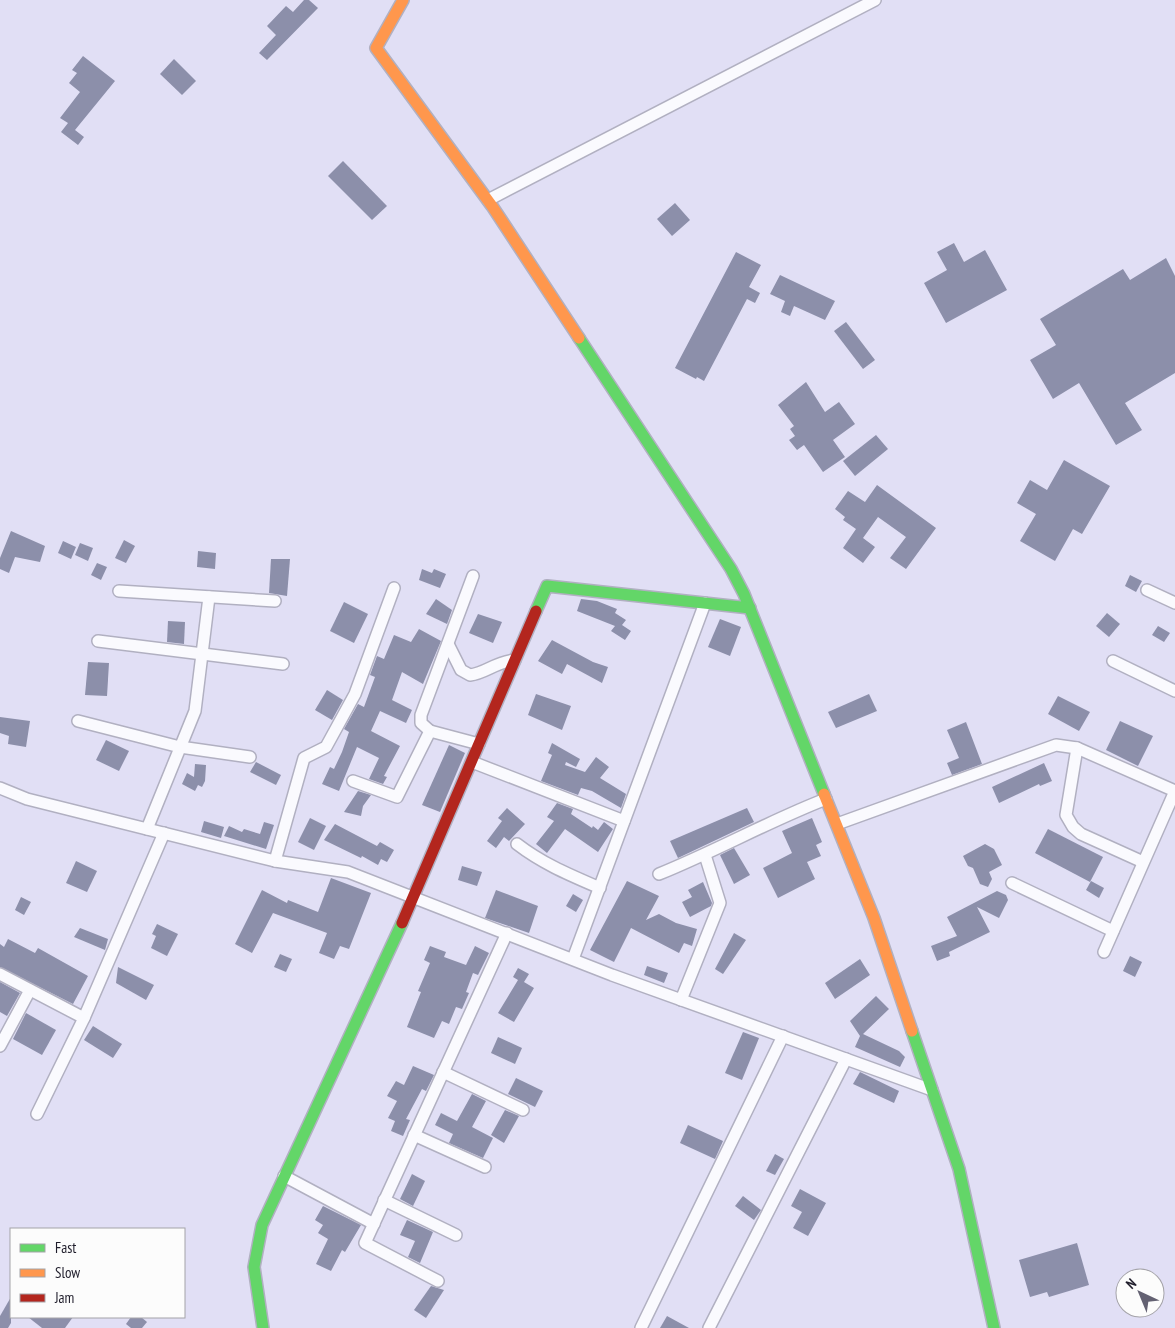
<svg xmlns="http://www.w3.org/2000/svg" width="1175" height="1328" viewBox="0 0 1175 1328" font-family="'PT Sans Narrow',sans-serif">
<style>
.building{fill:#8c8faa}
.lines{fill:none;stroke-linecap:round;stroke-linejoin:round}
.street-casing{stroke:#b1b0c1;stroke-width:14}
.fast-casing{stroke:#b1b0c1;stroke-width:14}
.slow-casing{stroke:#b1b0c1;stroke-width:14}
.jam-casing{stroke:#b1b0c1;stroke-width:14}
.street{stroke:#fafafe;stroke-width:11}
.fast{stroke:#63d668;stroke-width:11}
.slow{stroke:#ff974d;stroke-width:11}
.jam{stroke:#b3261e;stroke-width:11}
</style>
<rect width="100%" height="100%" fill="#e1dff5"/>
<g class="building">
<polygon points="304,0 309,0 318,8 267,60 259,53 276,35 267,26 286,6 293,12"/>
<polygon points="83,56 115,81 75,130 84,137 78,145 61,132 68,123 60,118 80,92 69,83 77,73 72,70"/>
<polygon points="174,59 196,81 182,95 160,74"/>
<polygon points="343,161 387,206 372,220 328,176"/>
<polygon points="675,203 690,220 672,236 657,219"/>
<polygon points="954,243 964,262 985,250 1007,290 946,323 924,283 947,270 937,252"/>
<polygon points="736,252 761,265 749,287 760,293 755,303 747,299 704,381 697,377 696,379 675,368"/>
<polygon points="1166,258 1175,276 1175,373 1125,403 1142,430 1116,445 1079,383 1053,399 1030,360 1056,345 1040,319 1123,269 1130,280"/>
<polygon points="780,275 835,301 825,320 794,306 790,316 781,312 785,301 770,294"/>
<polygon points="846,322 875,360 863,369 834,331"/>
<polygon points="806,382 825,412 839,402 855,424 833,440 845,457 823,472 804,445 797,450 789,440 795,436 790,429 794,426 778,405"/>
<polygon points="876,435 888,449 855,476 843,461"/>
<polygon points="1064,460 1110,486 1082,534 1073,529 1055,561 1020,541 1036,514 1017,503 1030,480 1047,490"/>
<polygon points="877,485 936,528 906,569 890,558 906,537 878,517 863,538 875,547 863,563 843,548 856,529 843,520 845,517 835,509 848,491 865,502"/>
<polygon points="11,531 45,546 40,562 15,557 9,573 0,569 0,558"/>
<polygon points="124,540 135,546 126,563 115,558"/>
<polygon points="63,541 76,547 71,559 58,553"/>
<polygon points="80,543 93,548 88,561 75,555"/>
<polygon points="198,551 216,553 215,569 197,567"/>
<polygon points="271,559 290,559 287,596 269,593"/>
<polygon points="97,563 107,567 101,580 91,575"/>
<polygon points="422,569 432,573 434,569 446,574 440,588 419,580"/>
<polygon points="1130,575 1142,581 1136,592 1125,586"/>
<polygon points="436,599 452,610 447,624 426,614"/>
<polygon points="581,599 597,601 617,609 615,613 626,620 622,625 631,631 625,640 611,631 615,626 577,611"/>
<polygon points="344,602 368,614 354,643 330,631"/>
<polygon points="1107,613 1120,624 1109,637 1096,626"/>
<polygon points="478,614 502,622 493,643 469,633"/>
<polygon points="720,619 741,627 730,656 708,647"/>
<polygon points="168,621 185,622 184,644 167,642"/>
<polygon points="1158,626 1170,633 1164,642 1152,635"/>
<polygon points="419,629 441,641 423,684 402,672 392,700 412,710 406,723 380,711 371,731 400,746 384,776 387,777 383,784 369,779 379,758 357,747 339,791 322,784 330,767 334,769 342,752 349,732 344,729 358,704 364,707 375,677 370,675 377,656 384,659 394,635 411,642"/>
<polygon points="552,640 593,662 608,667 602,683 567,664 562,674 538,661"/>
<polygon points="88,662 109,663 107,696 85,695"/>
<polygon points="327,690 343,700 332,720 315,710"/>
<polygon points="536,694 571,706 562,730 528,715"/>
<polygon points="869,694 877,711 836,728 828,712"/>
<polygon points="1058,696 1090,712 1079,731 1048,714"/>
<polygon points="0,717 30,721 26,747 8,744 9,736 0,733"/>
<polygon points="1120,721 1153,736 1138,766 1106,750"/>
<polygon points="966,722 982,764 952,775 947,763 959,758 947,730"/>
<polygon points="106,740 129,751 119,771 96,760"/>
<polygon points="552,743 580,759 576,767 566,762 565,765 585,772 596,757 609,767 600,778 626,794 621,808 592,791 581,788 578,795 541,781 552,755 548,753"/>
<polygon points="449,745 465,753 440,812 422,805"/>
<polygon points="256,762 281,775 276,785 250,772"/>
<polygon points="1044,763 1052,781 1040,786 1039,784 999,803 992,787"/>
<polygon points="195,764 206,765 205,781 202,787 198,785 195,791 182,784 187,773 194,777"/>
<polygon points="358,791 371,795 363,806 361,816 344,812"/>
<polygon points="557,803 573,809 571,814 592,828 593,826 598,830 604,822 613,829 598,852 565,829 547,853 536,844 554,821 547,817"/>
<polygon points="507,808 525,824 509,841 504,837 496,848 487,841 502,821 498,818"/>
<polygon points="747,808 754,822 678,858 670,841"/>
<polygon points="310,818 326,826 314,850 298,842"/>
<polygon points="812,818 822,842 816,845 821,856 807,862 815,879 778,898 763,868 792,853 782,831"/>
<polygon points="204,821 224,827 221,838 201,832"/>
<polygon points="264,822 274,825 266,849 224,836 229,826 242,832 244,829 260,834"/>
<polygon points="335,824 377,846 380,842 394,850 387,862 381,859 378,865 362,856 361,858 324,840"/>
<polygon points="1048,829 1103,857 1090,882 1035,853"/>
<polygon points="985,844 994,849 1002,865 989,872 992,879 988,887 980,884 973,868 968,866 963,856"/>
<polygon points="734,848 750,875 734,884 720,855"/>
<polygon points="76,861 97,871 87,892 66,883"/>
<polygon points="462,866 482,872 477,886 458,880"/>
<polygon points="331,878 371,893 349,949 340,946 334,959 319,953 327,933 273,913 252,953 235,944 262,890 287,903 288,900 318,912"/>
<polygon points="627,881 659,896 646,920 659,914 676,923 697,929 692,946 684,943 679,953 631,928 614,962 590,950"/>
<polygon points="1091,881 1104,888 1099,898 1086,890"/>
<polygon points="703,882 712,903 711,906 690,917 682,902 692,897 688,890"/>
<polygon points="496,890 538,906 529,933 485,918"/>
<polygon points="997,891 1006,895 1008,900 999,918 977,907 990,932 949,952 950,956 937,961 931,946 957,936 947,917"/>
<polygon points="573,894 583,900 576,912 566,906"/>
<polygon points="21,897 31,902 24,915 15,910"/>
<polygon points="157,924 178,934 167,956 151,948 156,936 152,934"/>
<polygon points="80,928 108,939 105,950 74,937"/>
<polygon points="734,933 746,940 723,974 715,969"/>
<polygon points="8,939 35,953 38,948 88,976 73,1004 0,967 0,944 4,947"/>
<polygon points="430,946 446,952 444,957 466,965 475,946 489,953 478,975 473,973 466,992 469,993 462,1009 456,1007 449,1024 442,1021 434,1038 407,1027 421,992 418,991 430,963 424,960"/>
<polygon points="280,954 292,959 286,972 274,967"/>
<polygon points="1130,956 1142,962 1135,977 1123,971"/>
<polygon points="860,959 870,975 835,999 825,983"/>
<polygon points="647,966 668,973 664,983 644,975"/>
<polygon points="118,967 154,985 146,1000 116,983"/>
<polygon points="518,968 529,974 524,982 534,988 514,1022 498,1013 518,980 513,977"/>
<polygon points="0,982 20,993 7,1016 0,1012"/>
<polygon points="876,996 889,1009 863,1034 899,1051 905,1057 900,1067 855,1047 860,1036 850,1021"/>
<polygon points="26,1013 56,1030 42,1055 13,1039"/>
<polygon points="93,1026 122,1044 113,1058 84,1040"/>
<polygon points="743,1032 759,1038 742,1080 725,1073"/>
<polygon points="498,1037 522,1048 515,1064 491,1053"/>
<polygon points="413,1066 434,1075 426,1091 422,1089 406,1119 410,1120 403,1136 391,1131 395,1121 388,1118 397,1101 387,1096 396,1081 404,1085"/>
<polygon points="860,1072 899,1091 894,1103 853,1084"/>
<polygon points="516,1078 543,1091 535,1107 508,1094"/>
<polygon points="472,1094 486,1101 472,1127 493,1138 483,1158 449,1143 453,1134 435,1125 441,1113 457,1121"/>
<polygon points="505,1110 519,1116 504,1143 491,1135"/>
<polygon points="688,1125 723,1141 715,1159 680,1143"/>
<polygon points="775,1154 784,1159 775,1175 766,1171"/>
<polygon points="412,1174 425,1181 413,1206 400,1199"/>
<polygon points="800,1189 826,1203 808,1236 793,1228 802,1212 791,1206"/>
<polygon points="743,1196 761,1210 754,1220 735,1206"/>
<polygon points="323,1206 361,1225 345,1252 342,1250 331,1271 316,1264 328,1239 318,1233 323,1225 315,1220"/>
<polygon points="407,1220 433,1232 420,1263 408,1257 415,1241 400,1235"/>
<polygon points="1077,1243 1089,1285 1049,1297 1047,1292 1030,1297 1019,1260"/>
<polygon points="431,1286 444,1290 426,1318 414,1310"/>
<polygon points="11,1297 11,1323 8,1328 0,1328 0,1316"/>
<polygon points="667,1316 689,1328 660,1328"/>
<polygon points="28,1317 73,1317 65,1328 42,1328"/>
<polygon points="131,1317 141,1317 147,1322 142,1328 131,1328 126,1324"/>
</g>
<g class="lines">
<defs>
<g id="street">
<polyline points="488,200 875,0"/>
<polyline points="1147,590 1175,603"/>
<polyline points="119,591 275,601"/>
<polyline points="98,641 283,664"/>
<path d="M 448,644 L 461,670 L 470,675 C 486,673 495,662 515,660"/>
<polyline points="1113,661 1175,691"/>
<polyline points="78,721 180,747 250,757"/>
<polyline points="430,731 421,723 421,715 473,576"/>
<polyline points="1077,748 1066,815 1073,827 1081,834 1143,862"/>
<polyline points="472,762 624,821"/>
<polyline points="353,781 397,797 430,731 479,744"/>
<polyline points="0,788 27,799 275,861 348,872 612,975 932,1090"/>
<polyline points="837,824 1056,745 1077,748 1175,791"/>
<polyline points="147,829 195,711 209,597"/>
<path d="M 517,844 C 543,864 570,875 600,888"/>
<polyline points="275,861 304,758 326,747 355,694 394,588"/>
<path d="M 659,874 C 716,851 769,821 826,799"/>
<polyline points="1012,883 1113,931"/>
<polyline points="1104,952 1175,791"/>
<polyline points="573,959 705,603"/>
<polyline points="0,974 84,1018 164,833"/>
<polyline points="681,1000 720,903 705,855"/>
<polyline points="0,1046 30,990"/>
<polyline points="443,1072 523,1110"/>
<polyline points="37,1114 84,1018"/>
<polyline points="414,1135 485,1167"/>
<polyline points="284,1176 374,1224"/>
<polyline points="384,1200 456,1235"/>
<polyline points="438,1281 365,1243 507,933"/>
<polyline points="641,1328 783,1036"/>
<polyline points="709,1328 846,1059"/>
</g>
<g id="fast">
<polyline points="579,338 731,569 744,594 824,794"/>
<polyline points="536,611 547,586 750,608"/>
<polyline points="912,1031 959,1169 994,1328"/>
<polyline points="263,1328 254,1267 262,1225 402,923"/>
</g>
<g id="slow">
<polyline points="403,0 376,48 492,206 579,338"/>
<polyline points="824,794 874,918 912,1031"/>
</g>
<polyline id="jam" points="402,923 536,611"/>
</defs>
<use href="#street" class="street-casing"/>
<use href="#fast" class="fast-casing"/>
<use href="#slow" class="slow-casing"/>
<use href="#jam" class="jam-casing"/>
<use href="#street" class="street"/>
<use href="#fast" class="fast"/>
<use href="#slow" class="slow"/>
<use href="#jam" class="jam"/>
</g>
<rect x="10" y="1228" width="175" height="90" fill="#fcfcfc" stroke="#a4a3a8"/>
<rect x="20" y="1244" width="25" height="8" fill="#63d668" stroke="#a4a3a8"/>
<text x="55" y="1253" font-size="15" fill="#1f1d2b">Fast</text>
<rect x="20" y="1269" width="25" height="8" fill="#ff974d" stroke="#a4a3a8"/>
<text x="55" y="1278" font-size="15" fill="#1f1d2b">Slow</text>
<rect x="20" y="1294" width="25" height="8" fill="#b3261e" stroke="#a4a3a8"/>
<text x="55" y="1303" font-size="15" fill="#1f1d2b">Jam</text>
<g transform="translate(1140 1293) rotate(316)"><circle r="24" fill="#fcfcfc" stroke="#a4a3a8"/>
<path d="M0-4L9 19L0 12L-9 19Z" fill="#636172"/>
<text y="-8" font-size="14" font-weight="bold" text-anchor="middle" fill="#1f1d2b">N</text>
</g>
</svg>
